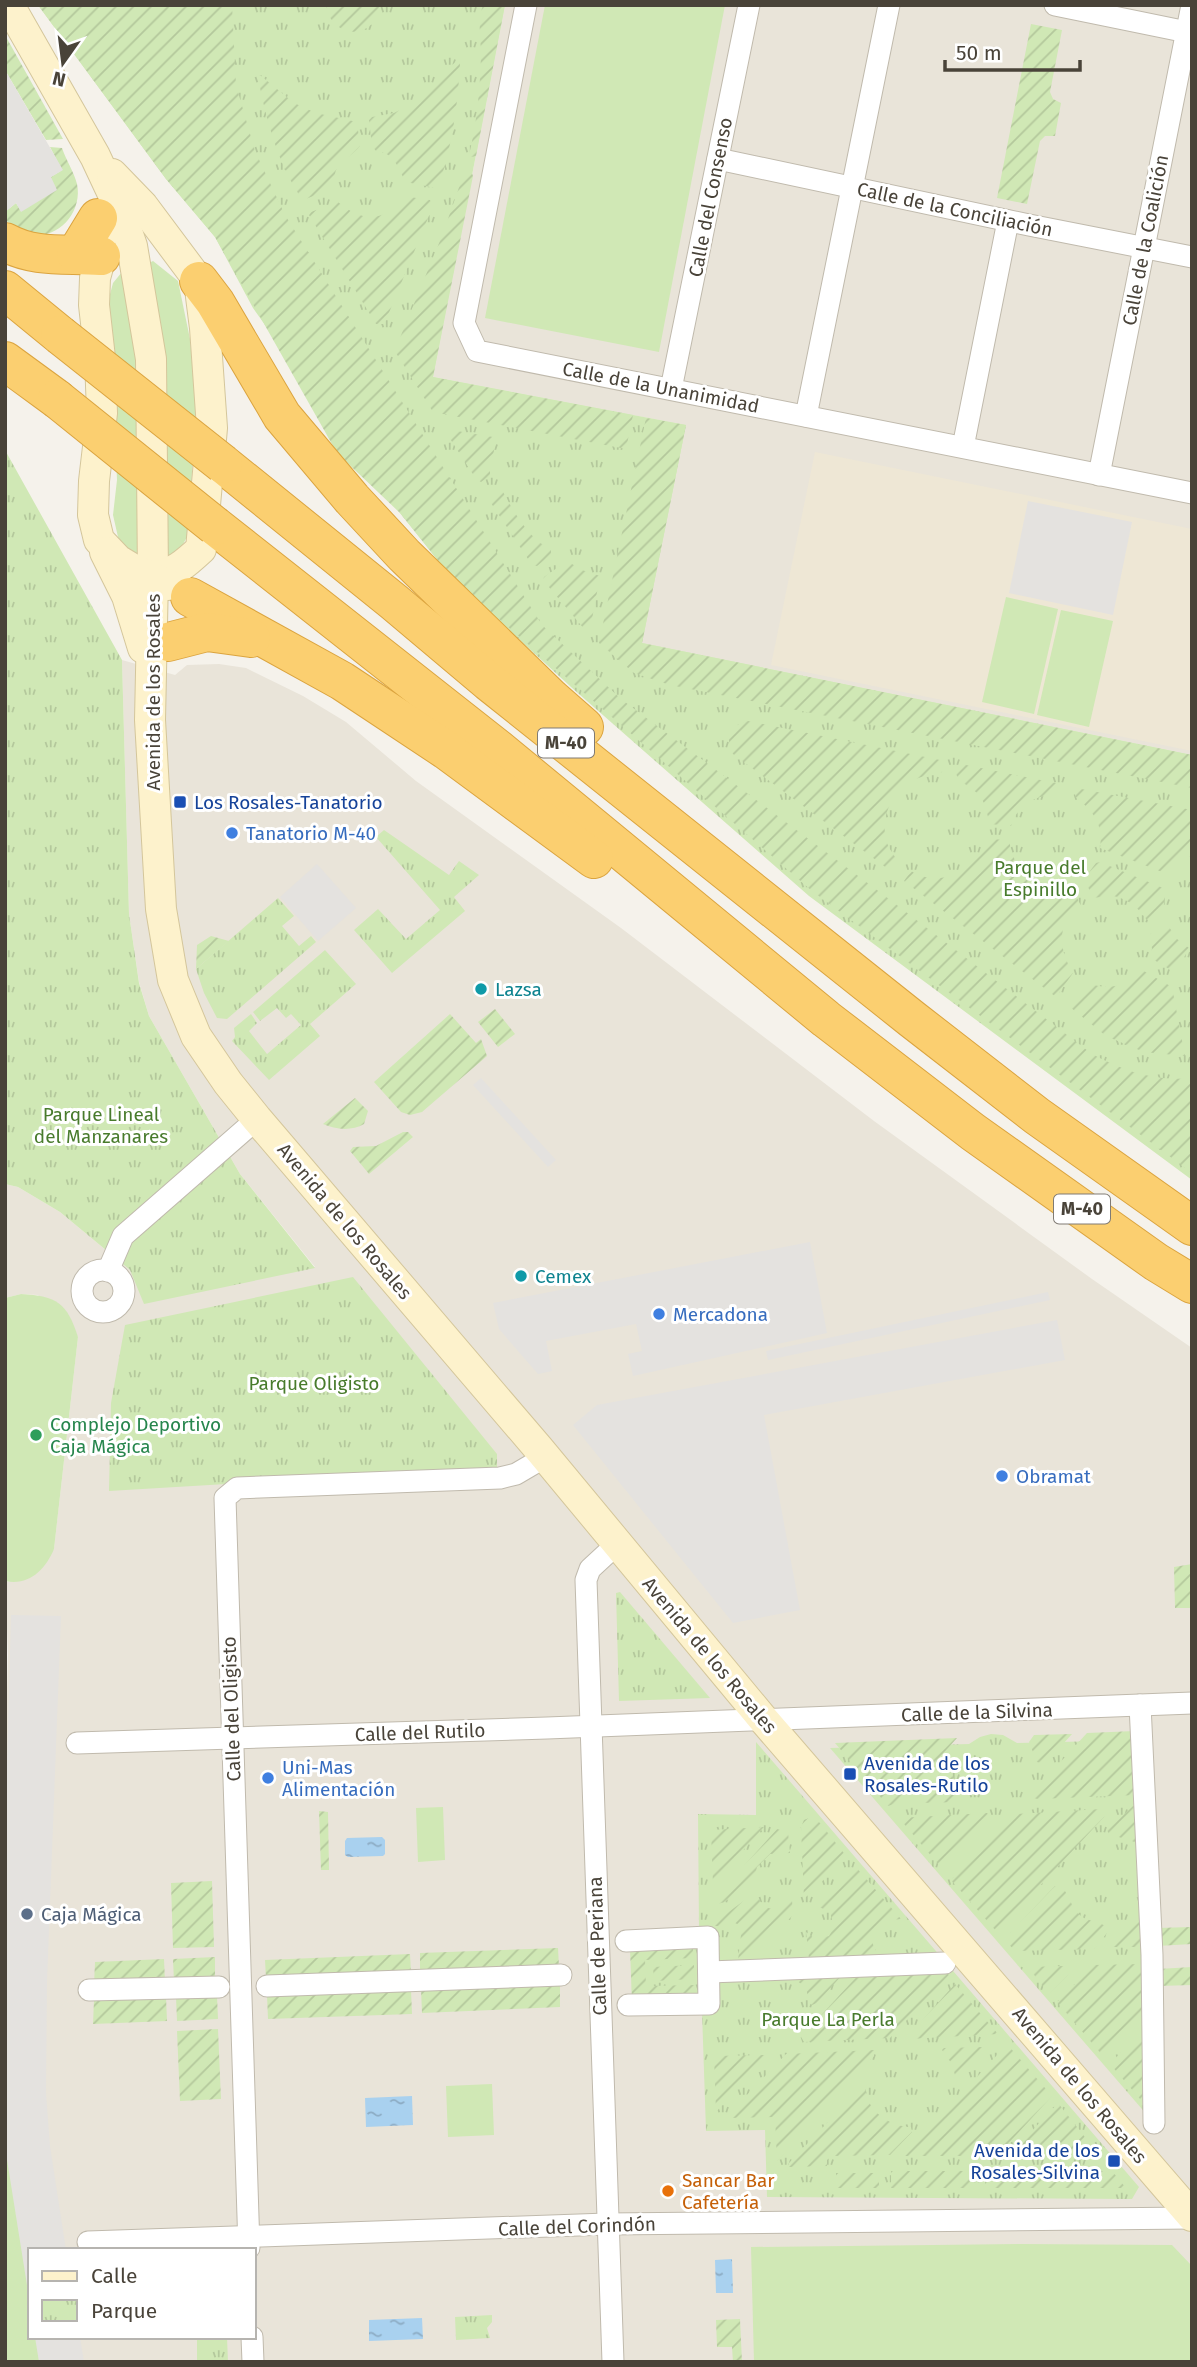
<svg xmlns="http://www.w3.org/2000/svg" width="1197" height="2367" viewBox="0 0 1197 2367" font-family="'Fira Sans',sans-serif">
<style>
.residential{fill:#e9e4d9}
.education{fill:#eee7d5}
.grass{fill:#d0e8b5}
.park{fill:url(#park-tufts)}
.garden{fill:url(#garden-furrows)}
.parking{fill:#e4e2df}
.water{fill:url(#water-ripples)}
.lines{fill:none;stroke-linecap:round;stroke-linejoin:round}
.street-casing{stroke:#c0baad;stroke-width:23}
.secondary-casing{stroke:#d4c69b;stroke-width:32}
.highway-casing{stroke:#dba43f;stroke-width:40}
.street{stroke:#fff;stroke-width:21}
.secondary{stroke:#fdf2cc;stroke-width:30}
.highway{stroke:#fbcf70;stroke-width:38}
.highway-bridge-casing{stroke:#dba43f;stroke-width:40;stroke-linecap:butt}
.highway-bridge{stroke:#fbcf70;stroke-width:38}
.transit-dot{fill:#1a4fb4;stroke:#fff;stroke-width:2.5}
.shop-dot{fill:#3f7fe0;stroke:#fff;stroke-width:2.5}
.culture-dot{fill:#0f9aa8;stroke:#fff;stroke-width:2.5}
.leisure-dot{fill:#2e9e5b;stroke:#fff;stroke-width:2.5}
.service-dot{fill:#5c6f8a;stroke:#fff;stroke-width:2.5}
.food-dot{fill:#e8710a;stroke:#fff;stroke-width:2.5}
.labels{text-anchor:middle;stroke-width:6;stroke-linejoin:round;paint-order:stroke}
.shield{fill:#fff;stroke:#807b74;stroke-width:2}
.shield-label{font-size:18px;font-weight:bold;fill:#494339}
.street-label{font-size:19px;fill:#494339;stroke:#fff}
.transit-label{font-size:19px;fill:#164399;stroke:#fff;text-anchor:start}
.shop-label{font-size:19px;fill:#366cbe;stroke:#fff;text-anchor:start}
.park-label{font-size:19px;fill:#487b2c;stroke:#fff}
.culture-label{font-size:19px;fill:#0d838f;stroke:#fff;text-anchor:start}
.leisure-label{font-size:19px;fill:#27864d;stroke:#fff;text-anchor:start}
.service-label{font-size:19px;fill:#4e5e75;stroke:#fff;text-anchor:start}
.food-label{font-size:19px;fill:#c56008;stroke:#fff;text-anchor:start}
</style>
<defs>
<pattern id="park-tufts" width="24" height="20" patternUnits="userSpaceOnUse" patternTransform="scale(1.75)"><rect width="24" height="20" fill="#d0e8b5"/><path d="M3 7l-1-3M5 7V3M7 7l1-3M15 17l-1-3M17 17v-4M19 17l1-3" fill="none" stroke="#b4c89c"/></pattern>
<pattern id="garden-furrows" width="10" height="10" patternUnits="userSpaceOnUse" patternTransform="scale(1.75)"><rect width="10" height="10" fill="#d0e8b5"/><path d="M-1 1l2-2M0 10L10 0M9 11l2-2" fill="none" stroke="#b4c89c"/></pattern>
<pattern id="water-ripples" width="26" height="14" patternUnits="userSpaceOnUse" patternTransform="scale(1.75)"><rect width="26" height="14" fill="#a9d1ef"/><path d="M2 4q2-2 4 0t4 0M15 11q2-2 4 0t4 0" fill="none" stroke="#8cabc3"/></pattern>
</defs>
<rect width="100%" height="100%" fill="#f5f2eb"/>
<g class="residential">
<polygon points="505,5 1192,5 1192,755 641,643 685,425 433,377"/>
<polygon points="122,660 175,675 187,665 219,664 246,668 303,696 346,722 416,781 621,928 874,1121 1092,1279 1192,1348 1192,2362 36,2362 33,2337 254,2337 254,2250 30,2250 5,2150 5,1773 8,1655 5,1581 9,1582 54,1549 78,1337 38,1295 21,1294 5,1298 5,1184 18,1187 60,1212 130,1270 315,1267 240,1174 149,1016 139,982 129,914"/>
</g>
<polygon class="education" points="815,452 1192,529 1192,751 771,665"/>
<g class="grass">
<polygon points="545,5 725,5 659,352 485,318"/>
<polygon points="153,261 178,281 190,339 196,409 188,535 181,548 165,561 149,263"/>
<polygon points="122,272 136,329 141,558 124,548 118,537 113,515 117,480 109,298 113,283"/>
<polygon points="1006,597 1058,609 1034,714 982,702"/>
<polygon points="1061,610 1113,621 1089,727 1037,715"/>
<path d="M 21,1294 C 57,1296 67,1303 78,1337 L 54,1549 C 45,1570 29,1586 5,1581 L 5,1298 Z"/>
<polygon points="443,1807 445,1860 418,1862 416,1808"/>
<polygon points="492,2084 494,2135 448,2137 446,2086"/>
<polygon points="5,2142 30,2274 30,2337 41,2337 46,2362 5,2362"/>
<polygon points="1023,2244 1172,2245 1192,2266 1192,2362 754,2362 751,2247"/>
</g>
<g class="park">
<polygon points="38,5 505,5 433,377 686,425 642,643 1192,755 1192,1180 809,896 571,687 452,578 400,513 253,308 215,237 166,179"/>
<polygon points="5,450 122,660 129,914 139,983 149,1016 240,1174 315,1268 144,1304 130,1270 60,1212 18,1187 5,1184"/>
<polygon points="384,830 449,875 459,861 479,875 454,897 465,911 392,973 354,930 378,909 406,939 440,910 376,837"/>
<polygon points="278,898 294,916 282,926 299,946 311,936 316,942 227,1019 217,1018 204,993 196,969"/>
<polygon points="325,950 356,984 310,1024 320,1036 269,1080 232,1041 235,1037 234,1028 251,1014 257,1023 249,1031 267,1054 301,1025 291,1014 286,1018 277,1008 260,1021 253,1012"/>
<polygon points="353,1277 497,1454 497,1468 109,1491 111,1403 125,1325"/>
<polygon points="620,1592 710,1698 619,1701 616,1593"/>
<polygon points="991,1734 1003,1735 1017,1743 1142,1740 1154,2123 830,1748 969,1744 980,1737"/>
<polygon points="756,1742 1139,2187 1132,2199 767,2197 765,2130 706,2131 702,2012 632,2014 631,1934 699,1930 698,1814 756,1815"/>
<polygon points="492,2315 492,2322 487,2328 490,2338 456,2340 455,2317"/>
<polygon points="197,2337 227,2337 228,2362 197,2362"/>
</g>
<g class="garden">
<path d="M 38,5 L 232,5 L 236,85 L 255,151 L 285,215 L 542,625 L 621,699 L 885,896 L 1092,1054 C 1124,1071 1155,1082 1192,1078 L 1192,1173 L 812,891 L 452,578 L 400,513 L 337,453 L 215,237 L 166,179 Z"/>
<path d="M 326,5 L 380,5 C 376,41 331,40 326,5 Z"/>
<path d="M 483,5 L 505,5 L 476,156 L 471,157 L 469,155 C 477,123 480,89 481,55 C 481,38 477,22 483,5 Z"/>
<polygon points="1031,24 1062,30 1050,92 1053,99 1061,103 1055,136 1045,136 1040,141 1027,204 997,198"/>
<polygon points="5,35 63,139 46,140 5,70"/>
<path d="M 457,60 L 460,63 C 458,105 452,146 439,185 L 435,188 L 406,182 C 397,168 396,153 376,151 L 372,146 L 369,120 L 372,117 L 394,113 L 421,99 Z"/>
<path d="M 260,75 L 294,103 L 316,113 L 357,122 L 360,146 C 346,163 333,159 334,188 L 303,200 C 278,166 266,118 258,78 Z"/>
<path d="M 50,147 L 62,148 C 66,160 74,172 77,184 C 83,212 58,241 29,234 C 21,232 12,224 5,220 L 5,212 L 16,203 L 21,211 L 51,177 L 62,170 Z"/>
<polygon points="467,171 471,171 473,176 433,377 633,415 626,449 433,412 401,361 396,353 397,345 442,236 463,176"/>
<path d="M 403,196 L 430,200 L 433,206 L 386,320 L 383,324 L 376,324 L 309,215 L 311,212 L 338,202 C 362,222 384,224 403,196 Z"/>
<polygon points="646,418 686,425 642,643 1192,755 1192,788 670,685 634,673 599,643"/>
<polygon points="451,430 493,437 496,442 490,468 490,476 481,482 476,479 447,434"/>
<path d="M 497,488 L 502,490 C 514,512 528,538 551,550 L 551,555 L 537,566 L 532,565 L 487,497 Z"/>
<polygon points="567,561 582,570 600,576 590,630 585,630 543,580 544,577"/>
<path d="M 748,721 L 940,760 L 943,764 L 942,772 C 934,776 924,775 916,779 C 892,790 879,818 887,843 C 889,849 895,856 898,862 L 892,872 L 733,754 L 729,748 L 729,733 L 740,723 Z"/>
<path d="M 961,764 L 1060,784 L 1058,793 C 1037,796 1018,803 1011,826 L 990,824 C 987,815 986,804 980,796 C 972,786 953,781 956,768 Z"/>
<path d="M 1076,788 L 1192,810 L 1192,855 L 1181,861 L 1170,875 L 1100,848 C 1104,825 1093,810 1075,797 Z"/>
<path d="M 988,839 L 1009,840 C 1014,874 1036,890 1070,883 L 1081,906 C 1055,922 1059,951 1073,973 L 1056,997 L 904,881 L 911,871 C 941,890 977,869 988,839 Z"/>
<path d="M 1100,862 L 1163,888 L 1165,892 L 1163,915 L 1150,921 L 1146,919 C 1138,906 1121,894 1105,896 C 1101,897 1097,898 1093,897 L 1084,879 L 1096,863 Z"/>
<polygon points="1169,927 1177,939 1189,948 1176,973 1149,957 1152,949 1150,934"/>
<polygon points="211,936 229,941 196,969 197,945"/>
<path d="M 1142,970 L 1172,987 L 1185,1056 L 1144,1052 L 1106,1036 L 1070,1007 L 1086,983 C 1109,990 1125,988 1142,970 Z"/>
<polygon points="495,1009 515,1034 498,1047 478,1022"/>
<polygon points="450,1014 476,1043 481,1039 487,1056 422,1112 410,1115 401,1112 374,1082"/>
<path d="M 355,1098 L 368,1111 L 364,1124 C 352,1131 336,1130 323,1124 Z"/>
<polygon points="403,1132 408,1132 413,1137 369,1174 350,1151 353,1147 376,1146"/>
<polygon points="1192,1564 1192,1608 1175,1608 1174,1567"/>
<polygon points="1135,1731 1137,1795 1038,1799 1033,1798 1033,1792 1087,1733"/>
<polygon points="1072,1734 1045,1764 1037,1762 1029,1742 1034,1735"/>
<polygon points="957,1738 900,1802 888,1806 835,1743"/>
<polygon points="944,1769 951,1773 962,1796 959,1802 919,1803 919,1798"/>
<polygon points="1133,1806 1137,1808 1138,1843 1109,1834 1107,1830"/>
<polygon points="1102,1809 1106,1812 1104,1817 997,1932 951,1880 1014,1814"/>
<polygon points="319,1811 328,1812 329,1870 321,1870"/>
<polygon points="987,1813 991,1817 991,1821 944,1871 899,1818"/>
<polygon points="809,1818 815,1819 820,1823 847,1857 804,1899 801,1827 804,1820"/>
<polygon points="764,1827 713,1884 711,1830"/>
<polygon points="777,1829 788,1832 790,1853 770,1854 757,1867 753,1883 724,1902 715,1905 715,1898"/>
<path d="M 855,1866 L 901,1919 C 874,1921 862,1931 880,1957 L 809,1959 L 806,1932 L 815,1939 L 829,1936 L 834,1927 L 830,1912 L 817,1906 Z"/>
<polygon points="212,1881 214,1947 173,1948 171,1883"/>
<path d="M 1055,1886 L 1061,1886 C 1070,1895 1070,1907 1081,1916 C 1089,1922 1100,1921 1108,1928 L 1107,1933 L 1094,1949 L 1015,1951 L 1004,1939 Z"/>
<path d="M 757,1896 C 767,1915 776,1909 792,1900 L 793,1915 L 749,1960 L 738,1961 L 742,1926 L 728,1920 L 723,1926 L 715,1926 L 715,1922 L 749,1897 Z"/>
<polygon points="1141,1914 1142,1947 1109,1947 1138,1916"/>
<polygon points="1192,1927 1192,1944 1157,1946 1156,1928"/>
<polygon points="693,1947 693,1958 645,1960 646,1986 695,1985 695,1995 632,1998 630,1950"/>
<polygon points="558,1948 559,1967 420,1972 420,1953"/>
<polygon points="410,1954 411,1973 266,1979 265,1960"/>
<polygon points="215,1957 215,1980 174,1982 173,1959"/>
<polygon points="164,1959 165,1982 94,1985 95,1962"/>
<polygon points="1142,1964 1144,2012 1103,2056 1057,2002 1094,1965"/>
<polygon points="694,1965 694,1979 654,1981 653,1967"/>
<polygon points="1065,1966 1069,1969 1068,1975 1049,1994 1028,1967"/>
<polygon points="1192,1967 1192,1985 1159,1986 1158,1969"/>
<polygon points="944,1970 949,1975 890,2038 804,2042 801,2037 860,1973"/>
<polygon points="843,1974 817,2003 812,2005 809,2003 806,1987 794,1979"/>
<polygon points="560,1984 560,2007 422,2013 421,1989"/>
<polygon points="955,1984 998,2034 909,2039 908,2036"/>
<polygon points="411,1990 412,2014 268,2019 267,1995"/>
<polygon points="217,1996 218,2019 177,2021 176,1997"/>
<polygon points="166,1997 167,2021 93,2024 94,2000"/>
<polygon points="218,2029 221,2099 180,2101 177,2031"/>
<polygon points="1140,2032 1145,2033 1145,2101 1141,2100 1110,2064"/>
<polygon points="1007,2044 1052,2096 997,2156 905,2156"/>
<polygon points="985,2047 986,2050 959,2079 956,2079 952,2064 942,2050 944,2048"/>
<polygon points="874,2050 874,2056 777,2161 775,2117 725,2118 786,2054"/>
<polygon points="765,2055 767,2056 716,2112 714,2056"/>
<path d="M 861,2087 L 864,2087 C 867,2092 868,2099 870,2104 C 878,2118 896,2127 911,2127 L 912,2132 L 890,2155 L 832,2156 L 827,2160 L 827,2166 L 789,2167 L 789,2163 Z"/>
<polygon points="1058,2103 1099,2155 1010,2154"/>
<rect x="891" y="2171" width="82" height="17"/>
<polygon points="985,2171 1112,2171 1126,2188 985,2188"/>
<rect x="836" y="2173" width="43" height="15"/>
<polygon points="740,2319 742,2362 733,2362 732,2347 717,2347 716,2320"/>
</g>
<g class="parking">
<polygon points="5,70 63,170 51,177 57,190 21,212 16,203 5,212"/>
<polygon points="1028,501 1132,522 1113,615 1009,593"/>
<polygon points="317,864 356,908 318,941 280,897"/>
<polygon points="481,1078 556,1160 548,1167 473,1085"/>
<polygon points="810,1242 827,1333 633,1376 628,1354 642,1351 636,1324 546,1341 552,1371 538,1374 499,1329 493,1303"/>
<polygon points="1048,1292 1050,1300 768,1360 766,1351"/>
<polygon points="1057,1320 1065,1360 764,1415 800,1610 733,1623 573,1425 597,1405"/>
<polygon points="11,1615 61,1616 47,1982 46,2093 50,2146 66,2250 30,2250 30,2304 5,2147 5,1845"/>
<polygon points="35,2337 80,2337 84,2362 39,2362"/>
</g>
<g class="water">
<polygon points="382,1837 385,1840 385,1854 383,1856 348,1857 345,1855 345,1841 347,1838"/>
<polygon points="412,2096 413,2125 366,2127 365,2098"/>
<polygon points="732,2259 733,2293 716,2293 715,2260"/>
<polygon points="422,2318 423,2339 369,2341 369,2320"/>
</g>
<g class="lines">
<defs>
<g id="street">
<polyline points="526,5 464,323 477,351 1192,493"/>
<polyline points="1055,5 1192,33"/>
<polyline points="718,159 1029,225 1192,257"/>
<polyline points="671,389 749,5"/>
<polyline points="806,416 889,5"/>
<polyline points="963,447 1008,221"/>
<polyline points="1099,475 1192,5"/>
<circle cx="103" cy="1291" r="21"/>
<polyline points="108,1271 123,1236 257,1119"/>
<polyline points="1140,1705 1152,1955 1154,2123"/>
<polyline points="77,1743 547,1728 1192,1703"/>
<polyline points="626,1941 708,1937 709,2004 628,2005"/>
<polyline points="709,1972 945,1963"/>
<polyline points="267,1986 561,1975"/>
<polyline points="89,1990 219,1987"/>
<polyline points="88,2242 607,2224 1192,2218"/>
<polyline points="249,2248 225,1498 237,1488 500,1478 516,1474 545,1457"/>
<polyline points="252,2337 253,2362"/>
<polyline points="613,2362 586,1580 590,1569 617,1544"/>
</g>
<g id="secondary">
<polyline points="9,5 95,156 118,205 132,246 151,359 153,577 150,720 161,909 173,980 196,1036 228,1083 257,1119 539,1449 763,1719 1192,2216"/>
<path d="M 112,174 L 143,206 L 199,281 L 205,328 L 212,428 L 201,549 C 187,562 173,575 153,577"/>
<polyline points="100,235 101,256 95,278 94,305 100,358 102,413 94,481 93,515 99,540 118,560 133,569 168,585"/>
<polyline points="105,552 127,596 143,648"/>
</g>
<g id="highway">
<path d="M 5,242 C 35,259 68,253 101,256"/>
<polyline points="76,254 98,218"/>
<polyline points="199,281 215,302 282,416 352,499 404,555 551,698 584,727"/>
<polyline points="5,290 60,335"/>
<polyline points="5,361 57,399"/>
<polyline points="223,464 394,602 489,682 912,1019 1037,1116 1192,1226"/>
<polyline points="215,526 498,749 826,1019 973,1132 1156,1262 1192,1284"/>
<polyline points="190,597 342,681 446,750 594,859"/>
<polyline points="168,642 207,632 251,638"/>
</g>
</defs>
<use href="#street" class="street-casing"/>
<use href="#secondary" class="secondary-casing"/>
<use href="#highway" class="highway-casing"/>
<use href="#street" class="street"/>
<use href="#secondary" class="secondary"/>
<use href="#highway" class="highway"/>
<defs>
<g id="highway-bridge">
<polyline points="60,335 223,464"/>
<polyline points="57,399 215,526"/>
</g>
</defs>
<use href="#highway-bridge" class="highway-bridge-casing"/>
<use href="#highway-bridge" class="highway-bridge"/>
</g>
<g class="transit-dot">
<rect x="173" y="795" width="14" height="14" rx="3.5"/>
<rect x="843" y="1767" width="14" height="14" rx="3.5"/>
<rect x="1107" y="2154" width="14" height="14" rx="3.5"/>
</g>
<g class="shop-dot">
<circle cx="232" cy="833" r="7"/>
<circle cx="659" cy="1314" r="7"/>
<circle cx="1002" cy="1476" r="7"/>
<circle cx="268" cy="1778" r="7"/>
</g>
<g class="culture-dot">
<circle cx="481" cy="989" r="7"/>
<circle cx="521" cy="1276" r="7"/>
</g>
<circle class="leisure-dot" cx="36" cy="1435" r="7"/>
<circle class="service-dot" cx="27" cy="1914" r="7"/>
<circle class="food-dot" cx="668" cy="2191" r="7"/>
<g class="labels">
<g class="shield">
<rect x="538" y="728.5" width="56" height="29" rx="5"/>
<rect x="1054" y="1194.5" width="56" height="29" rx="5"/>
</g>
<g class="shield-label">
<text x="566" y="749">M-40</text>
<text x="1082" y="1215">M-40</text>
</g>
<g class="street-label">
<text transform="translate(710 197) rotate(-79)" y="7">Calle del Consenso</text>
<text transform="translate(955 209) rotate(12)" y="7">Calle de la Conciliación</text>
<text transform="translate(1145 240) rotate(-79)" y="7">Calle de la Coalición</text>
<text transform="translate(661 387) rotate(11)" y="7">Calle de la Unanimidad</text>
<text transform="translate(153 692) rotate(-90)" y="7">Avenida de los Rosales</text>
<text transform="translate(345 1221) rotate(50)" y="7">Avenida de los Rosales</text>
<text transform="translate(710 1655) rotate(50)" y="7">Avenida de los Rosales</text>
<text transform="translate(231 1709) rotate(-92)" y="7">Calle del Oligisto</text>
<text transform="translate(977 1712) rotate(-2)" y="7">Calle de la Silvina</text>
<text transform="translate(420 1732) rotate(-2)" y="7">Calle del Rutilo</text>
<text transform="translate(597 1946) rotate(-92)" y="7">Calle de Periana</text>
<text transform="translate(1080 2085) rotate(50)" y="7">Avenida de los Rosales</text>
<text transform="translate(577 2226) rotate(-2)" y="7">Calle del Corindón</text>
</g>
<g class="transit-label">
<text x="194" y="809">Los Rosales-Tanatorio</text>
<text x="864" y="1770">Avenida de los<tspan x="864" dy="22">Rosales-Rutilo</tspan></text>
<text x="1100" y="2157" text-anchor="end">Avenida de los<tspan x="1100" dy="22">Rosales-Silvina</tspan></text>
</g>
<g class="shop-label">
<text x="246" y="840">Tanatorio M-40</text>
<text x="673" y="1321">Mercadona</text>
<text x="1016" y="1483">Obramat</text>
<text x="282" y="1774">Uni-Mas<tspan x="282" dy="22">Alimentación</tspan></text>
</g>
<g class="park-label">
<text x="1040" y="874">Parque del<tspan x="1040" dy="22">Espinillo</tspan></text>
<text x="101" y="1121">Parque Lineal<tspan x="101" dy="22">del Manzanares</tspan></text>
<text x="314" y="1390">Parque Oligisto</text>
<text x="828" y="2026">Parque La Perla</text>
</g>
<g class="culture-label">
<text x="495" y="996">Lazsa</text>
<text x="535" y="1283">Cemex</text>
</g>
<g class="leisure-label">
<text x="50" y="1431">Complejo Deportivo<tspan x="50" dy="22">Caja Mágica</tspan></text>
</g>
<g class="service-label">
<text x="41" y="1921">Caja Mágica</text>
</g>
<g class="food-label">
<text x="682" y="2187">Sancar Bar<tspan x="682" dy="22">Cafetería</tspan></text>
</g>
</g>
<rect width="1197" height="2367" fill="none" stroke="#494339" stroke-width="14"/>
<rect x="28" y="2248" width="228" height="91" fill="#ffffff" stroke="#b6b4b0" stroke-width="2"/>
<rect x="42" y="2271" width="35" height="10" fill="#fdf2cc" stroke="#b6b4b0" stroke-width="2"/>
<text x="91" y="2283" font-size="21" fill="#494339">Calle</text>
<rect x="42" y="2300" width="35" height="21" fill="url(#park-tufts)" stroke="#b6b4b0" stroke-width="2"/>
<text x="91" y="2318" font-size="21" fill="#494339">Parque</text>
<g transform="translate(63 63) rotate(194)" stroke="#ffffff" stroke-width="5" paint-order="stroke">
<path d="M0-5L12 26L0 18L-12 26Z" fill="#494339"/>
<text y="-10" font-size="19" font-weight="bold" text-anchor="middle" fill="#494339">N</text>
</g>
<path d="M945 60v10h135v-10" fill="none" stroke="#494339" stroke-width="3.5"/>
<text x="956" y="60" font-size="21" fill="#494339" stroke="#ffffff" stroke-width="5" paint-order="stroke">50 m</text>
</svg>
